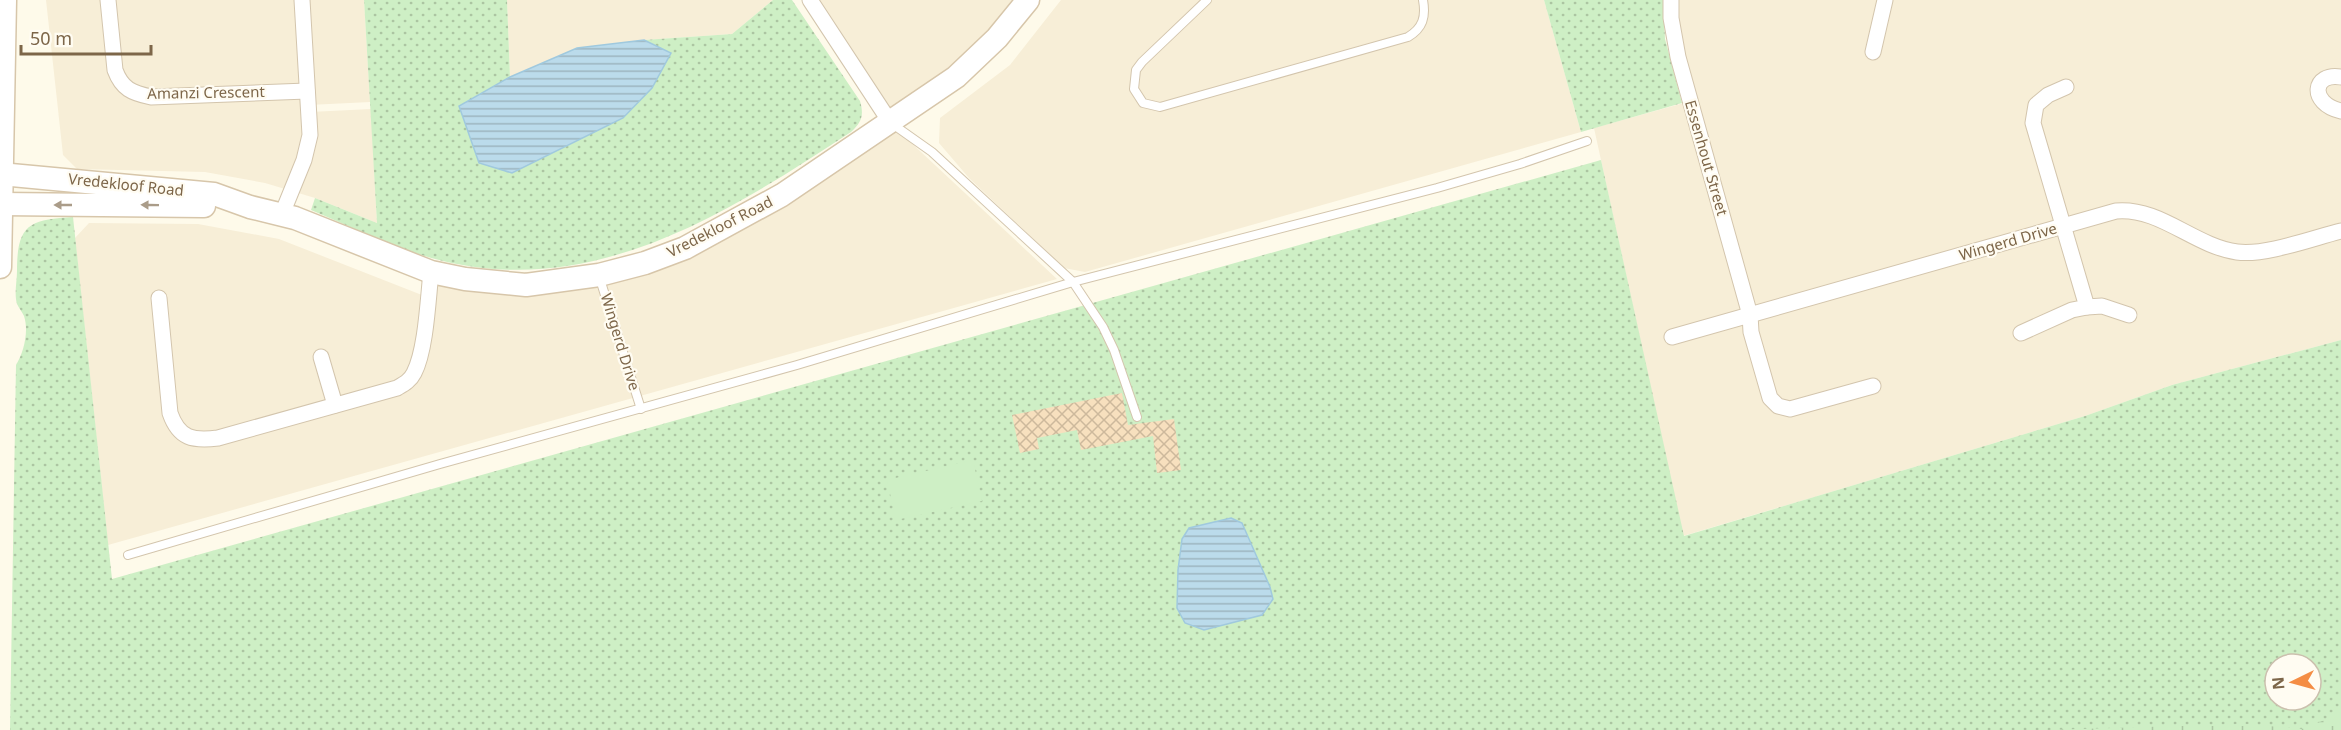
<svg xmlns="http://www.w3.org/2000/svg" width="2341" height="730" viewBox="0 0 2341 730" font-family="'Noto Sans',sans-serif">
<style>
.residential{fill:#f7eed7}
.grass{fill:url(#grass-dots);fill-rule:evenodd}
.wetland{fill:url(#wetland-marsh)}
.pitch{fill:#ceefc5}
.water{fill:url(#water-rules);stroke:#a0c9de;stroke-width:1.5}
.building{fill:url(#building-cross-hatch)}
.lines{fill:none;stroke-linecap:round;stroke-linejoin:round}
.lane-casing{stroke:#d3c5ad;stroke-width:10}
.street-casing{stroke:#d3c5ad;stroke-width:17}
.secondary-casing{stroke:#d7c6aa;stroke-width:25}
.lane{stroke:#fff;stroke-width:8}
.street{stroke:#fff;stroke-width:15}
.secondary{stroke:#fff;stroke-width:22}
.oneway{fill:#aa9c89}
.labels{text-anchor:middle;stroke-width:4.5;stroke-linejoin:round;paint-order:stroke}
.street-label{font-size:15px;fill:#7d6649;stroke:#fffcf2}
</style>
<defs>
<pattern id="grass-dots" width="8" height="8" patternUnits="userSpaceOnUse" patternTransform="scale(1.5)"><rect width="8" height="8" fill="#ceefc5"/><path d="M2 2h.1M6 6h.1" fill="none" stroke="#acc5a2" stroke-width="1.8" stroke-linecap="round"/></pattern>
<pattern id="wetland-marsh" width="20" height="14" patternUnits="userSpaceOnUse" patternTransform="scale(1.5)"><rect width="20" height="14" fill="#ceefc5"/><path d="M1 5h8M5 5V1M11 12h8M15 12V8" fill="none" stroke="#acc5a2"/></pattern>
<pattern id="water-rules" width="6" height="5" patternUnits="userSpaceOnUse" patternTransform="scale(1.5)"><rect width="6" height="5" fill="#bbdbeb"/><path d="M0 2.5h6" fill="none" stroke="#9db5c0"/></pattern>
<pattern id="building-cross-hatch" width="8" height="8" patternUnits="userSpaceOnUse" patternTransform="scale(1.5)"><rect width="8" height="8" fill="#f7e0be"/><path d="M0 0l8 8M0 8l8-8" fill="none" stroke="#cdb99c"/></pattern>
</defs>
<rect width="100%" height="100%" fill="#fefaea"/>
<g class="residential">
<polygon points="46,0 364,0 370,102 309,105 310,112 371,109 377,223 315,198 265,183 205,172 77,169 63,155"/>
<polygon points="507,0 773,0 732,34 644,40 577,48 510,77"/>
<polygon points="811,0 1030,0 892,123"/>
<polygon points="1061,0 1544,0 1581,132 1085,272 1064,268 969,178 939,143 940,118 1010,65"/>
<polygon points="1672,0 2341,0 2341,340 2172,385 2085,416 1683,536 1594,128 1691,101"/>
<polygon points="891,124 1057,279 108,545 75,238 89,223 198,224 279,239 427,297 430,273 464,281 624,270"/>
</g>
<g class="grass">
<path d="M 364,0 L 507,0 L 510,77 L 459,107 L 512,173 L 623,117 L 652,88 L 671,53 L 644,40 L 732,34 L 773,0 L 792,0 L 860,101 C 864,115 862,122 851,132 C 729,212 596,298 443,261 C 397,250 354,228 311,210 L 315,198 L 377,223 Z"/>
<polygon points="1544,0 1663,0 1665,39 1682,103 1581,132"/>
<path d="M 1601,160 L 1684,536 L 2085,416 L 2172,385 L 2341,340 L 2341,730 L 10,730 L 16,365 C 24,352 29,331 24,316 C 22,312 19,308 17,304 C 14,294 17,281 17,271 C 17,224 29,220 73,217 L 112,579 ZM 2275,664 L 2311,664 L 2311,700 L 2275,700 Z"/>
</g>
<polygon class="wetland" points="2341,713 2341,730 2047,730 2245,724 2303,729"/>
<polygon class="pitch" points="973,460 982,501 896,520 887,480"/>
<g class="water">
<polygon points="644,40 671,53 652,88 623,118 512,173 479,163 459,106 510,77 577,48"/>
<polygon points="1231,518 1242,523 1270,587 1273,599 1262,615 1204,630 1185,623 1177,608 1178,570 1182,539 1189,528"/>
</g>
<polygon class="building" points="1122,393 1128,425 1174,419 1181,470 1157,473 1153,436 1081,450 1077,430 1037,438 1039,449 1020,453 1012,415"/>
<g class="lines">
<defs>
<g id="lane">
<path d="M 1207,0 L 1142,62 L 1136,70 L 1134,89 L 1143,103 L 1160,107 L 1408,37 C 1423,28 1426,17 1423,0"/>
<polyline points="891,123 932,152 1073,282 1103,327 1114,350 1137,417"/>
<polyline points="599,276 641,409"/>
<polyline points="128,555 440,464 797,365 1073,282 1437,188 1520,164 1587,141"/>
</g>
<g id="street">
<path d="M 108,0 L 115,70 C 122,89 132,93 151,97 L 307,91"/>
<polyline points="810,0 890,122"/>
<polyline points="1671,0 1671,18 1678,57 1750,315 1751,332 1770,398 1778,406 1790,409 1873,386"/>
<polyline points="1873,52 1885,0"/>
<path d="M 2341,77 C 2313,72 2308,103 2341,111"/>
<polyline points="282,214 304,160 310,135 302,0"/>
<path d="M 159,298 L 170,413 C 179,439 193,441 218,438 L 397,388 C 404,384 410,381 414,373 C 426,350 428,299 431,272"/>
<polyline points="2087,307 2102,306 2129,315"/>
<polyline points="2021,333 2072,310 2087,307 2033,123 2036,105 2048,95 2066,87"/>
<path d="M 1672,337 L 2116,211 C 2160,207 2194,246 2237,252 C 2265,256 2313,238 2341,231"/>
<polyline points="321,357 335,405"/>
</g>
<g id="secondary">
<polyline points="0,174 214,194 250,207 295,218 431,272 465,279 526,285 599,275 645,263 685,248 782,195 956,77 997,38 1028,0"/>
<polyline points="0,204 204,206"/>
<polyline points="0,267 5,0"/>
</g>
</defs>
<use href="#lane" class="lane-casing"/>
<use href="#street" class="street-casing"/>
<use href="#secondary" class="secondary-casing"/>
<use href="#lane" class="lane"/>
<use href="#street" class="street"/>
<use href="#secondary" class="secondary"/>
</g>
<defs><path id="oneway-solid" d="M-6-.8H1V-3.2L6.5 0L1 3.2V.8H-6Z" transform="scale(1.5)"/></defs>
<g class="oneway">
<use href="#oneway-solid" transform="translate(63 205) rotate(-180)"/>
<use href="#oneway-solid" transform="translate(150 205) rotate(-179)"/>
</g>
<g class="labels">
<g class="street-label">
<text transform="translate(206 93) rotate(-1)" y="5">Amanzi Crescent</text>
<text transform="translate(1706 158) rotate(74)" y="5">Essenhout Street</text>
<text transform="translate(126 185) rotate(6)" y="5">Vredekloof Road</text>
<text transform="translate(720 227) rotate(-27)" y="5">Vredekloof Road</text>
<text transform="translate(2008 242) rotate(-16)" y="5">Wingerd Drive</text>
<text transform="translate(620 342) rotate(73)" y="5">Wingerd Drive</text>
</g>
</g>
<g transform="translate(2293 682) rotate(265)"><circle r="28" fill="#fffcf2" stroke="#cbc0ae" stroke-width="1.5"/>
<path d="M0-4.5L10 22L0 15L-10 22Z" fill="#f48d44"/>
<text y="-9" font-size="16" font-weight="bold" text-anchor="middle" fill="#7d6649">N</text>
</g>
<path d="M21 45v9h130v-9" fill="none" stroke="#7d6649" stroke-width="3"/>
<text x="30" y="45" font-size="18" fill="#7d6649" stroke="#fffcf2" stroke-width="4.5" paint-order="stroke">50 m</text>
</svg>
